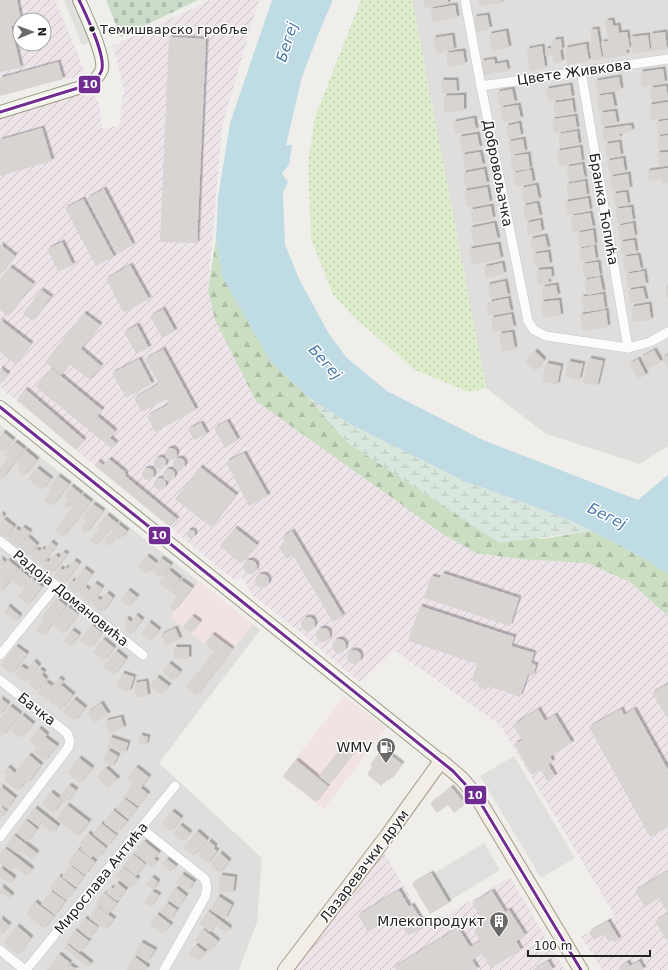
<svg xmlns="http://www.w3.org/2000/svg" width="668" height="970" viewBox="0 0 668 970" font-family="'DejaVu Sans',sans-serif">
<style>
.residential{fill:#dfdedc}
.commercial{fill:#f1e3e1}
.industrial{fill:url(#industrial-furrows);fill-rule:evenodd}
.forest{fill:url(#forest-firs)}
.wetland{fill:url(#wetland-marsh)}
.cemetery{fill:url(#cemetery-stones)}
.garden{fill:url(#garden-dots)}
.parking{fill:#e0dfde}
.water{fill:#bfdbe3}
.building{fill:#d7d4d2;filter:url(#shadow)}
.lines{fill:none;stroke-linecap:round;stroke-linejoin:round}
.street-casing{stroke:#c9c8c7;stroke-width:10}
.secondary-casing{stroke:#999a82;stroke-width:14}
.primary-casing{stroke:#a79c86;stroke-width:16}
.street{stroke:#fdfcfc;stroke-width:9}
.secondary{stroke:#f4f4ed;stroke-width:12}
.primary{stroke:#f3ede7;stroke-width:14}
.bus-1-casing{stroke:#fff;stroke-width:6}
.bus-1{stroke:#702c91;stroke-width:3}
.bus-dot{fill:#222;stroke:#fff;stroke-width:1.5}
.labels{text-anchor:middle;stroke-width:3;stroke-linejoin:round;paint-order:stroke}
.bus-label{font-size:13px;fill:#222;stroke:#fff;text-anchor:start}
.street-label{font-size:14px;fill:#222;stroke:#fff}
.poi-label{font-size:14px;fill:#222;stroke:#fff;text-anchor:end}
.water-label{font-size:15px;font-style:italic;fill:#4a7aab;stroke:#fff}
.line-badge{stroke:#fff;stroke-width:1.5}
.badge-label{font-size:11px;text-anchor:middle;font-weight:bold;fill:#fff}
</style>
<defs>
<pattern id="industrial-furrows" width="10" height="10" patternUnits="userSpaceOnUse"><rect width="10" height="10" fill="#ede4e9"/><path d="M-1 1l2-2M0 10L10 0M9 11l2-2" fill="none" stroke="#cbc3c8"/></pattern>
<pattern id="forest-firs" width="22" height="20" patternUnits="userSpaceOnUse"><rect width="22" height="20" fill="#cbdec1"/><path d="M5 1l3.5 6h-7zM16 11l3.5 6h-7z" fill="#aebea6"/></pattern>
<pattern id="wetland-marsh" width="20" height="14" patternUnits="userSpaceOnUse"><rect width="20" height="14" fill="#d9e6de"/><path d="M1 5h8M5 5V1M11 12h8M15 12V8" fill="none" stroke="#bac5be"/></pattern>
<pattern id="cemetery-stones" width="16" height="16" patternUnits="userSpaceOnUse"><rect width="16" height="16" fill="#cadbca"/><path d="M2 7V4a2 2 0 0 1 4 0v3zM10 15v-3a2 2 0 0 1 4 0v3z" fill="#adbcad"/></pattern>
<pattern id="garden-dots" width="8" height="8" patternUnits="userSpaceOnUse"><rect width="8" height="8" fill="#ddeccb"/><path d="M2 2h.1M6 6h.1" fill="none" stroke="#bdcaae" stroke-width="1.8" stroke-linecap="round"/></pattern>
<filter id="shadow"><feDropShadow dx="2.5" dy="-2.5" stdDeviation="0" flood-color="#0004"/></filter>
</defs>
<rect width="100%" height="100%" fill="#f0eeeb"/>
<g class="residential">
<polygon points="412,0 668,0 668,446 640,464 546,434 486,388"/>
<polygon points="0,425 260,630 159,763 262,858 257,922 239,970 0,970"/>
</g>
<g class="commercial">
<polygon points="199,581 253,624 197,695 186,687 214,652 170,617"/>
<polygon points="344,696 386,728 324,809 282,777"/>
</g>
<g class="industrial">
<path d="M 0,0 L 55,0 L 87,76 L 63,79 L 0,96 ZM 20,20 L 44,20 L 44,44 L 20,44 Z"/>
<polygon points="210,0 259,0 222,126 208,290 215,320 256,401 476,553 519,559 587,563 630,582 668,616 668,970 602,970 581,937 615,916 500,725 394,650 360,682 290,624 251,594 243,578 234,580 0,387 0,117 92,89 99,104 102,129 120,125 122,100 124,90 113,46"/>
<polygon points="382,850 428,926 510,877 565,970 288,970"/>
</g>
<polygon class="forest" points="216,239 223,278 271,362 307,396 347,442 427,495 541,539 591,531 638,555 668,574 668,616 630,582 587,563 519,559 476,553 443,534 256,401 215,320 208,290"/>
<polygon class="wetland" points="307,396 350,424 464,481 498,493 570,520 591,531 499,543 347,442"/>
<polygon class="cemetery" points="106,0 198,0 121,37"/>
<polygon class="garden" points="361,0 412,0 486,388 469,392 415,370 357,320 333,295 311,238 308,164 315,117"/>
<g class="parking">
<polygon points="64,0 79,0 95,40 82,45"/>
<polygon points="514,756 575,858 541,878 480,776"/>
<polygon points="484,843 500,870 449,901 433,874"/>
</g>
<polygon class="water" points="272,0 332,0 332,2 318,35 302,77 286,145 292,145 289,165 282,173 288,182 283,193 285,244 299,279 329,334 347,358 387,391 483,440 638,500 668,475 668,574 638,555 570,520 498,493 464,481 350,424 307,396 271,362 223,278 216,239 218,198 230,123"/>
<g class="building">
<polygon points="0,0 17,0 21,20 20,20 20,24 11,26 21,68 0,72"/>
<polygon points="423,0 448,0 448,4 425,8"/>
<polygon points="478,0 502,0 502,3 479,6"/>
<polygon points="455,5 457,18 433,22 430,9"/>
<polygon points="487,15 490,29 476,32 474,17"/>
<polygon points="612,20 613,26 618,25 619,33 627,32 630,49 626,50 627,55 604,59 601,42 608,41 605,21"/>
<polygon points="597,29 602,59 592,61 589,47 592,47 590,30"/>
<polygon points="506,31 509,48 492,51 489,34"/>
<polygon points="665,32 667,49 652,51 650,34"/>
<polygon points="452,35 454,50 436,53 433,38"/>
<polygon points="648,35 650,51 633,54 630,37"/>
<polygon points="169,37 206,39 197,243 160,242"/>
<polygon points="561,39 562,50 560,50 562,62 554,63 553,55 546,56 545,49 551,48 551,43 553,42 553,40"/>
<polygon points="586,44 589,61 567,65 565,48"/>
<polygon points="542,46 545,68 530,71 527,49"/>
<polygon points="463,51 465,64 448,67 446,53"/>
<polygon points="494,59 495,64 506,62 508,71 483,75 481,61"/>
<polygon points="58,62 63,79 0,96 0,78"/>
<polygon points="663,69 665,83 642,87 640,72"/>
<polygon points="619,77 621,90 597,94 595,81"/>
<polygon points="441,80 456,80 457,93 442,93"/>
<polygon points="570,85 572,98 548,101 546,89"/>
<polygon points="666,86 668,99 652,101 650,88"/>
<polygon points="512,89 515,103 500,106 497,92"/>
<polygon points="612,94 615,108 599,111 597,96"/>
<polygon points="464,95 464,111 444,112 444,96"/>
<polygon points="572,100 574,114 555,117 553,103"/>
<polygon points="668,102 668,118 651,120 649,105"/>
<polygon points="518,105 521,119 503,122 500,108"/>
<polygon points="615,111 617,124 602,126 600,113"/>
<polygon points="575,116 577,129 554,133 552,119"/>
<polygon points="474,118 476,130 455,134 453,122"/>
<polygon points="668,120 668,133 658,135 656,122"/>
<polygon points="519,123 521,136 508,139 506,126"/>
<polygon points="631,125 632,131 619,134 620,138 604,141 602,129"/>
<polygon points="42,128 52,161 0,176 0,140"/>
<polygon points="577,131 579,145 560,148 558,134"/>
<polygon points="477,134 480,148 462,152 459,137"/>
<polygon points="668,135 668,149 659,150 657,137"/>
<polygon points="523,139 525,152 511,155 508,142"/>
<polygon points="619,142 621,156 607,158 605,144"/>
<polygon points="580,147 582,162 559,166 557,151"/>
<polygon points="480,152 483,166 465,169 462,155"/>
<polygon points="668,152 668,165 660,167 657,153"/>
<polygon points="528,154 530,169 512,171 511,156"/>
<polygon points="623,158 625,172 610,175 607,161"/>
<polygon points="582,164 585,179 569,182 566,167"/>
<polygon points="668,168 668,183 662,184 661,179 649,181 647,171"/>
<polygon points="484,169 487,184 466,188 463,173"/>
<polygon points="529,170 531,170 533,183 516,187 513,173"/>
<polygon points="628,174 630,189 612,191 610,177"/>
<polygon points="585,181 587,196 569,199 566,184"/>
<polygon points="536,185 539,200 524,202 521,188"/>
<polygon points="487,187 490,203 467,207 464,191"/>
<polygon points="104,189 133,245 117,254 87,198"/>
<polygon points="626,192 628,205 615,207 613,194"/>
<polygon points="588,198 590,211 567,215 565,202"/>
<polygon points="83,199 114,257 96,266 65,208"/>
<polygon points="537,203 540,217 525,220 523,206"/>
<polygon points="491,206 493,219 473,223 470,210"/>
<polygon points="631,207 633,221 618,224 615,209"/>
<polygon points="590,213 593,228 573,232 571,216"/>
<polygon points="540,220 542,232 528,235 526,223"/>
<polygon points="494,223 498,240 474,245 470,228"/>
<polygon points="633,223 635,237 620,240 618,226"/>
<polygon points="593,230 595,245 579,247 577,233"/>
<polygon points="545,236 548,249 533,252 530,239"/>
<polygon points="634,240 636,253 622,255 620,242"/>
<polygon points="62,242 73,265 58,272 47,249"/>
<polygon points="0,244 15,256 0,275"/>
<polygon points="498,244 501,259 472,265 469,249"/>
<polygon points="594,246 596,260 581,263 579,249"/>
<polygon points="548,252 550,265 535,267 533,254"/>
<polygon points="638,255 641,270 625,272 623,257"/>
<polygon points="598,262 600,276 584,278 582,264"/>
<polygon points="502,263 504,274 486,278 484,267"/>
<polygon points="130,265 149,299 124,313 106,279"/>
<polygon points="10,267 33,284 8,316 0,310 0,279"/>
<polygon points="551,269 552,278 548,279 549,284 538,285 536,270"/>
<polygon points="644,271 646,285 628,288 626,274"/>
<polygon points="600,277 603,292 587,295 584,280"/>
<polygon points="505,281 508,296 490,299 487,285"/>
<polygon points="556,285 558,296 543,299 542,287"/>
<polygon points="668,287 668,298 667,299 665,288"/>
<polygon points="643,288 646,301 630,303 628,290"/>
<polygon points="41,290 51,297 33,321 23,314"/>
<polygon points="603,294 605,309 584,312 581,297"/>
<polygon points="508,298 511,312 488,316 486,305 490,305 489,302"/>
<polygon points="559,300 561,316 543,317 541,302"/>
<polygon points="649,304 651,320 633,322 631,307"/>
<polygon points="163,309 175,331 162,338 150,316"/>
<polygon points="606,310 608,327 583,331 580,315"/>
<polygon points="84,313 100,325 81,349 101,366 90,380 69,364 61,375 45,362"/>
<polygon points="511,314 514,328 493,332 491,318"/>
<polygon points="0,320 31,344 15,364 0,352"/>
<polygon points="137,325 149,348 136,354 124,332"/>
<polygon points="512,332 515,349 502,352 499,334"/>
<polygon points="163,349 196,410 155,432 147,416 169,404 167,399 142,412 134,398 159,384 145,359"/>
<polygon points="654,350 661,362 647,369 641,357"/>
<polygon points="535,351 544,360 535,371 525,362"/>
<polygon points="668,355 668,368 662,358"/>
<polygon points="589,358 603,361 597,386 583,383"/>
<polygon points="139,359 152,384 126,398 112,373"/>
<polygon points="638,359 646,375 638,379 629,364"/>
<polygon points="568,361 583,364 579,380 565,376"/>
<polygon points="546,363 561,366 557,385 542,381"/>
<polygon points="0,368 8,374 0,384"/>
<polygon points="51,368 102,410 97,416 115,431 110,438 116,443 111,448 36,387"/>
<polygon points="25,389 84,440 76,450 17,400"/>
<polygon points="227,421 238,440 225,448 214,428"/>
<polygon points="201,423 207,434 194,440 188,429"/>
<polygon points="3,432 13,440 3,452 0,450 0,437"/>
<polygon points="15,442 24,449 2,479 0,477 0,468 8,458 4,455"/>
<circle cx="171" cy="454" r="6"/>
<polygon points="25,450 37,460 24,476 18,471 21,467 16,462"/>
<polygon points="244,453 268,496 249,506 226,462"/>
<circle cx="160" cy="463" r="6"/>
<circle cx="179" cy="464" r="6"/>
<polygon points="109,459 125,472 125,473 126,474 125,476 177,519 170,527 95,466 98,461 103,465"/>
<polygon points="200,467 236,495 211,527 175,499"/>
<polygon points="37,468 51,479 42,490 28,479"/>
<circle cx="148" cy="474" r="6"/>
<circle cx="169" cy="475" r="6"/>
<polygon points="58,476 69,484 52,506 44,500 51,491 49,488"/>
<circle cx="160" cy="484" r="6"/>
<polygon points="71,486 81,494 68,509 64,506 69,499 64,496"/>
<polygon points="82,495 91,502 63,537 55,530"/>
<polygon points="93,504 103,511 86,533 81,529 86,521 82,518"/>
<polygon points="0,513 4,516 0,521"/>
<polygon points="107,515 117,523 96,545 90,540 100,529 97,527"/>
<polygon points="4,519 14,527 6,538 0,534 0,524"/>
<polygon points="118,524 127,531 122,538 120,536 116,541 114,540 109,546 104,542"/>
<polygon points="23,527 30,532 18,548 7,539 16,528 19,531"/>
<polygon points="235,528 257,545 241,564 220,546"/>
<circle cx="191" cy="534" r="4"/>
<polygon points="292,531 343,616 333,622 293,555 286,559 279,547 285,543 282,537"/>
<polygon points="28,537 37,545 29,556 19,549"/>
<polygon points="51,542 56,546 41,565 30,557 36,549 40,551 42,548 44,550"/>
<polygon points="63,552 67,554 52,574 42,566 46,560 48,562 56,555 59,558"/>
<polygon points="147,556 156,563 147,574 138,567"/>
<polygon points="0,558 5,562 0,568"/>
<polygon points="161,558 171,565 161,578 152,570"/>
<circle cx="250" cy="567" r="7"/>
<polygon points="8,560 19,569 1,592 0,583 2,581 0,579 0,570"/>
<polygon points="74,560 79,564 64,584 54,576 60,568 63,570 66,567 68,569"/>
<polygon points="84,568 92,574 77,594 67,586 72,580 74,582"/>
<polygon points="20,570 30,578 22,588 12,581"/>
<polygon points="169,570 180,579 170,592 159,583"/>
<polygon points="442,573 519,598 510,626 424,598 431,576 440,578"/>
<circle cx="262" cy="581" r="7"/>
<polygon points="32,579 42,587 28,605 18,597"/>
<polygon points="181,580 192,588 174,611 169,607 177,597 171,592"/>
<polygon points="95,583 102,588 90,604 79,595 85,587 89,590"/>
<polygon points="128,590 137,597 129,607 120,600"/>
<polygon points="107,593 113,598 102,613 92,605 97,598 101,600"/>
<polygon points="56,598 66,606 43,636 36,630 44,619 42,617"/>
<polygon points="8,606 20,616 16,622 4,612"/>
<polygon points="420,606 514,637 511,646 534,653 531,663 536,665 533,676 528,674 520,697 488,686 486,690 478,687 479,683 472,681 477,664 408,641"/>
<polygon points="68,607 78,614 63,634 53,626"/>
<polygon points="136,615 142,620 131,634 125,630 126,628 125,626 127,624 124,621 127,618 131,622"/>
<polygon points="192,616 200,622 191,633 183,627"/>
<circle cx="308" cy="624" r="7"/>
<polygon points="149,622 159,630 150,641 141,634"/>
<polygon points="92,625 102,633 90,648 80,640"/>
<circle cx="323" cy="635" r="7"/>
<polygon points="175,628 180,639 166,646 161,635"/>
<polygon points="72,630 79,635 71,646 64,640"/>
<polygon points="212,634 232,649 197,695 186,687 214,652 205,644"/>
<circle cx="339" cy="646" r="7"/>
<polygon points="103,639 114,648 104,661 93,652"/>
<polygon points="16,646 27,654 12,674 1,665"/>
<rect x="174" y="647" width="15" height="12"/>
<circle cx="354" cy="657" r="7"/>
<polygon points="116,651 126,659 114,675 103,667"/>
<polygon points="34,661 39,666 26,683 15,674 21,666 27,670"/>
<polygon points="169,663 180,672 173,681 162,672"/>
<polygon points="40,669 44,672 42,675 46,679 37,691 28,684"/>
<polygon points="122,673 134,677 129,692 117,687"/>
<polygon points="157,677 169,686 161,695 150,686"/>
<polygon points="59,678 63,681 48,700 38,693 46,682 52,686"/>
<polygon points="146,681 148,696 136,698 134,683"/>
<polygon points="668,684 668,719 652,693"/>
<polygon points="61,685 73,695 61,710 49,701"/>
<polygon points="0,698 8,704 0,715"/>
<polygon points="74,699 85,708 75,721 63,712"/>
<polygon points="101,703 108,714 95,723 87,713"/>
<polygon points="10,706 20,714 3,736 0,734 0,719"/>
<polygon points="538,709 545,721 555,715 572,743 550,756 553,762 548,764 555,776 547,781 540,769 532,775 514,744 522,740 513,725"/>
<polygon points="621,709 624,715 634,709 668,770 668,827 650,837 589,727"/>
<polygon points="22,715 33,724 21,738 11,730"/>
<polygon points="121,717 124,728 109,733 105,721"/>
<polygon points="39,728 47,735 45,737 57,746 45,761 34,752 37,748 29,741"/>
<polygon points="140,735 148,737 146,745 138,743"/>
<polygon points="110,737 128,743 125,753 107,747"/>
<polygon points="345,743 355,751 329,784 319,776"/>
<polygon points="382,749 402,764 389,781 387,779 381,786 367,774 372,767 370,765"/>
<polygon points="108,750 118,756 112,767 102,761"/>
<polygon points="29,755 41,765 28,783 25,781 18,791 4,780 7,776 3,773 8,767 15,773"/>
<polygon points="79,758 92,768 80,783 67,773"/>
<polygon points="296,760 328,786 316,802 283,776"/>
<polygon points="136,767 149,777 141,788 148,794 138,806 124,796 134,783 127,778"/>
<polygon points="106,768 118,779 108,788 97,777"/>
<polygon points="69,785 76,790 66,803 59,798"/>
<polygon points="0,786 15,798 7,809 0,803"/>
<polygon points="451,787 465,804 454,813 448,805 437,813 430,804"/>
<polygon points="51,792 62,801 53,813 42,804"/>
<polygon points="124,798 137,808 128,819 116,809"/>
<polygon points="67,805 89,822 78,836 56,819"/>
<polygon points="0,806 6,811 0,819"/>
<polygon points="35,808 58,826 53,833 41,824 39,827 27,818"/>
<polygon points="113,810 127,821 117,833 104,823"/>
<polygon points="172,811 181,818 171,831 162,824"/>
<polygon points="26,820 37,829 27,842 16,833"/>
<polygon points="101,823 116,835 108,846 93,834"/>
<polygon points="180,825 190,833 182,842 173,834"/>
<polygon points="197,831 207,840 194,856 184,848"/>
<polygon points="88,833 106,848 98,858 93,855 91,858 80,849 83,846 80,844"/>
<polygon points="14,835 37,853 32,859 20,851 18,854 6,846"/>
<polygon points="144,841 159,853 154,859 157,861 152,867 134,853"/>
<polygon points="209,841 215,846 214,849 217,851 208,864 198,856"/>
<polygon points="5,848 32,869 26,876 15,867 11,871 0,863 0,854"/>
<polygon points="78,849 95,862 85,875 68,862"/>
<polygon points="220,853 229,861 220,873 210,866"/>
<polygon points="133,854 145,864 136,876 123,866"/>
<polygon points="167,859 176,866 171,872 162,864"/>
<polygon points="71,866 84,876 76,887 62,877"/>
<polygon points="0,867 14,878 10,884 0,876"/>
<polygon points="123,867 138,879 130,888 116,876"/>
<polygon points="668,871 668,913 659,898 645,907 635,891"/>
<polygon points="431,873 449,903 430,914 412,884"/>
<polygon points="182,874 194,882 188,891 176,883"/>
<polygon points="220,875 235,877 233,893 219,892"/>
<polygon points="59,876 75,889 66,900 50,888"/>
<polygon points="152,877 158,882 153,890 146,885"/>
<polygon points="117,883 126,890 117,901 106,893 111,887 113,889"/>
<polygon points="1,886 12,895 9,899 2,893 0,895"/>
<polygon points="176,888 186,896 178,907 167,899"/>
<polygon points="399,890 409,907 412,905 425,926 408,936 395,915 368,932 358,915"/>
<polygon points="51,891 65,901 55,915 41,904"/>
<polygon points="152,891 159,895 150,907 144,903"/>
<polygon points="492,891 505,912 509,910 525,935 516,941 521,950 491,968 482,954 472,960 478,970 396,970 394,967 458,928 470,947 480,941 474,931 485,924 472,903"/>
<polygon points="104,893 117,903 108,914 96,904"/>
<polygon points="218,896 232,905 225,919 210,910"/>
<polygon points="35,902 54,916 44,929 26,914"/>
<polygon points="167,903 177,910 170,920 160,912"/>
<polygon points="97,906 114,919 105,930 89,918"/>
<polygon points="208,911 230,928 226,933 215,925 210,932 199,924"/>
<polygon points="668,913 668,939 666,940 655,921"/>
<polygon points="157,914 171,925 163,934 150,924"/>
<polygon points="0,918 9,925 0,936"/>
<polygon points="85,918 98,927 89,938 77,928"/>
<polygon points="608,921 619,939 614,943 612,940 609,942 604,934 594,940 589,932"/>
<polygon points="17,926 31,938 18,955 4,943"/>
<polygon points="203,929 218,941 210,951 195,940"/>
<polygon points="75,930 89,941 80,952 67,942"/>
<polygon points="141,942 155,950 147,962 134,953"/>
<polygon points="67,944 91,963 88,967 64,948"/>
<polygon points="196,945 205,952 198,961 188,954"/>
<polygon points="59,954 70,963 65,970 47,970"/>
<polygon points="135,957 148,967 146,970 128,970 126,968"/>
<polygon points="548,961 553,970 533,970"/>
<polygon points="639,961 644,970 619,970 618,968 627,962 630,966"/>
<polygon points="70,965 77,970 66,970"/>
</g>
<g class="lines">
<defs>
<g id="street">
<polyline points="465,0 481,86 528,321 534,330 546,336 628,348 650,342 668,332"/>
<polyline points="581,71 628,348"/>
<polyline points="481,86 668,59"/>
<polyline points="0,541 143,655"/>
<polyline points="0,655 56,586"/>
<polyline points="0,680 67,733 70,741 68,748 0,837"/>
<polyline points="142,829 205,879 207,888 205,897 164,970"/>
<polyline points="0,950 25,970"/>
<polyline points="26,970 175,786"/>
</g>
<g id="secondary">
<path d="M 0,112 L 91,84 C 95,80 100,75 102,69 C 105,55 85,14 79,0"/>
<polyline points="0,407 441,761"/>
</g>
<polyline id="primary" points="285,970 387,836 441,761 462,779 477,797 581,970"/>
</defs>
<use href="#street" class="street-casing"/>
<use href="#secondary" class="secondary-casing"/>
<use href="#primary" class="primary-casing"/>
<use href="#street" class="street"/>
<use href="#secondary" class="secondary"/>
<use href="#primary" class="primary"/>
<defs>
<g id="bus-1">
<path d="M 0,112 L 91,84 C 95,80 101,75 102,69 C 105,53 86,15 79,0"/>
<polyline points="0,407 453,771 477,797 581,970"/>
</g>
</defs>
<use href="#bus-1" class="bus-1-casing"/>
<use href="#bus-1" class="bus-1"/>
</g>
<defs>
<symbol id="fuel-pin" viewBox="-11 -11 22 30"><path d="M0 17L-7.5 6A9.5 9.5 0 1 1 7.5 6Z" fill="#6a6968" stroke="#fff"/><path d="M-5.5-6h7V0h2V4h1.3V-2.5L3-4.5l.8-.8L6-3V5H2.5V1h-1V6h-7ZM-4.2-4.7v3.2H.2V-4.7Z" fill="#fff"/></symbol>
<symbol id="building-pin" viewBox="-11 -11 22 30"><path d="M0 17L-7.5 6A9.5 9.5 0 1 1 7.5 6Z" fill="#6a6968" stroke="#fff"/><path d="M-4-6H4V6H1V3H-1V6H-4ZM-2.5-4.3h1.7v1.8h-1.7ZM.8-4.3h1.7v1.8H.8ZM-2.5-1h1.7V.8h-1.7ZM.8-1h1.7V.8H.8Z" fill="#fff"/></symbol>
</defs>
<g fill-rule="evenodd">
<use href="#fuel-pin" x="375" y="736" width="22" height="30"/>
<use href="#building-pin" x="488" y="910" width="22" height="30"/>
</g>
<circle class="bus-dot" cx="92" cy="29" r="3.5"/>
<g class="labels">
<g class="bus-label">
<text x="100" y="34">Темишварско гробље</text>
</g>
<g class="street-label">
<text transform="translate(574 72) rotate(-8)" y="5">Цвете Живкова</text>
<text transform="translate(498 173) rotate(79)" y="5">Добровољачка</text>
<text transform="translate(604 209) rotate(80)" y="5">Бранка Ћопића</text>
<text transform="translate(71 598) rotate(39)" y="5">Радоја Домановића</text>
<text transform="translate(37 709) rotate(38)" y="5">Бачка</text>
<text transform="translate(364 866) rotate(-53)" y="5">Лазаревачки друм</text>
<text transform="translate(101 878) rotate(-51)" y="5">Мирослава Антића</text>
</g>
<g class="poi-label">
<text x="372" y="752">WMV</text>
<text x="485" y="926">Млекопродукт</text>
</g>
<g class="water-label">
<text transform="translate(287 42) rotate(-73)" y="5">Бегеј</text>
<text transform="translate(325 362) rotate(48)" y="5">Бегеј</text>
<text transform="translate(607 516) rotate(26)" y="5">Бегеј</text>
</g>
</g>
<g class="line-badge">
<rect x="78" y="75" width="23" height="19" rx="4" fill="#702c91"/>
<rect x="148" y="526" width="23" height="19" rx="4" fill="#702c91"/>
<rect x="464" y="785" width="23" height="20" rx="4" fill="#702c91"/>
</g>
<g class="badge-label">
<text x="90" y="88">10</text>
<text x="159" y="539">10</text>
<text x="475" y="799">10</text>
</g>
<g transform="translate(32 32) rotate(89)"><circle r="19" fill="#ffffff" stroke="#a7a7a7"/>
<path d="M0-3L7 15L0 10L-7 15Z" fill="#6a6968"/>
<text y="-6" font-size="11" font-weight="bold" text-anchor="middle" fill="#222222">N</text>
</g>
<path d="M528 950v6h122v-6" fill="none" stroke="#222222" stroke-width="2"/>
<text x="534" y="950" font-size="12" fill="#222222" stroke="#ffffff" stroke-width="3" paint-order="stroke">100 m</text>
</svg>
